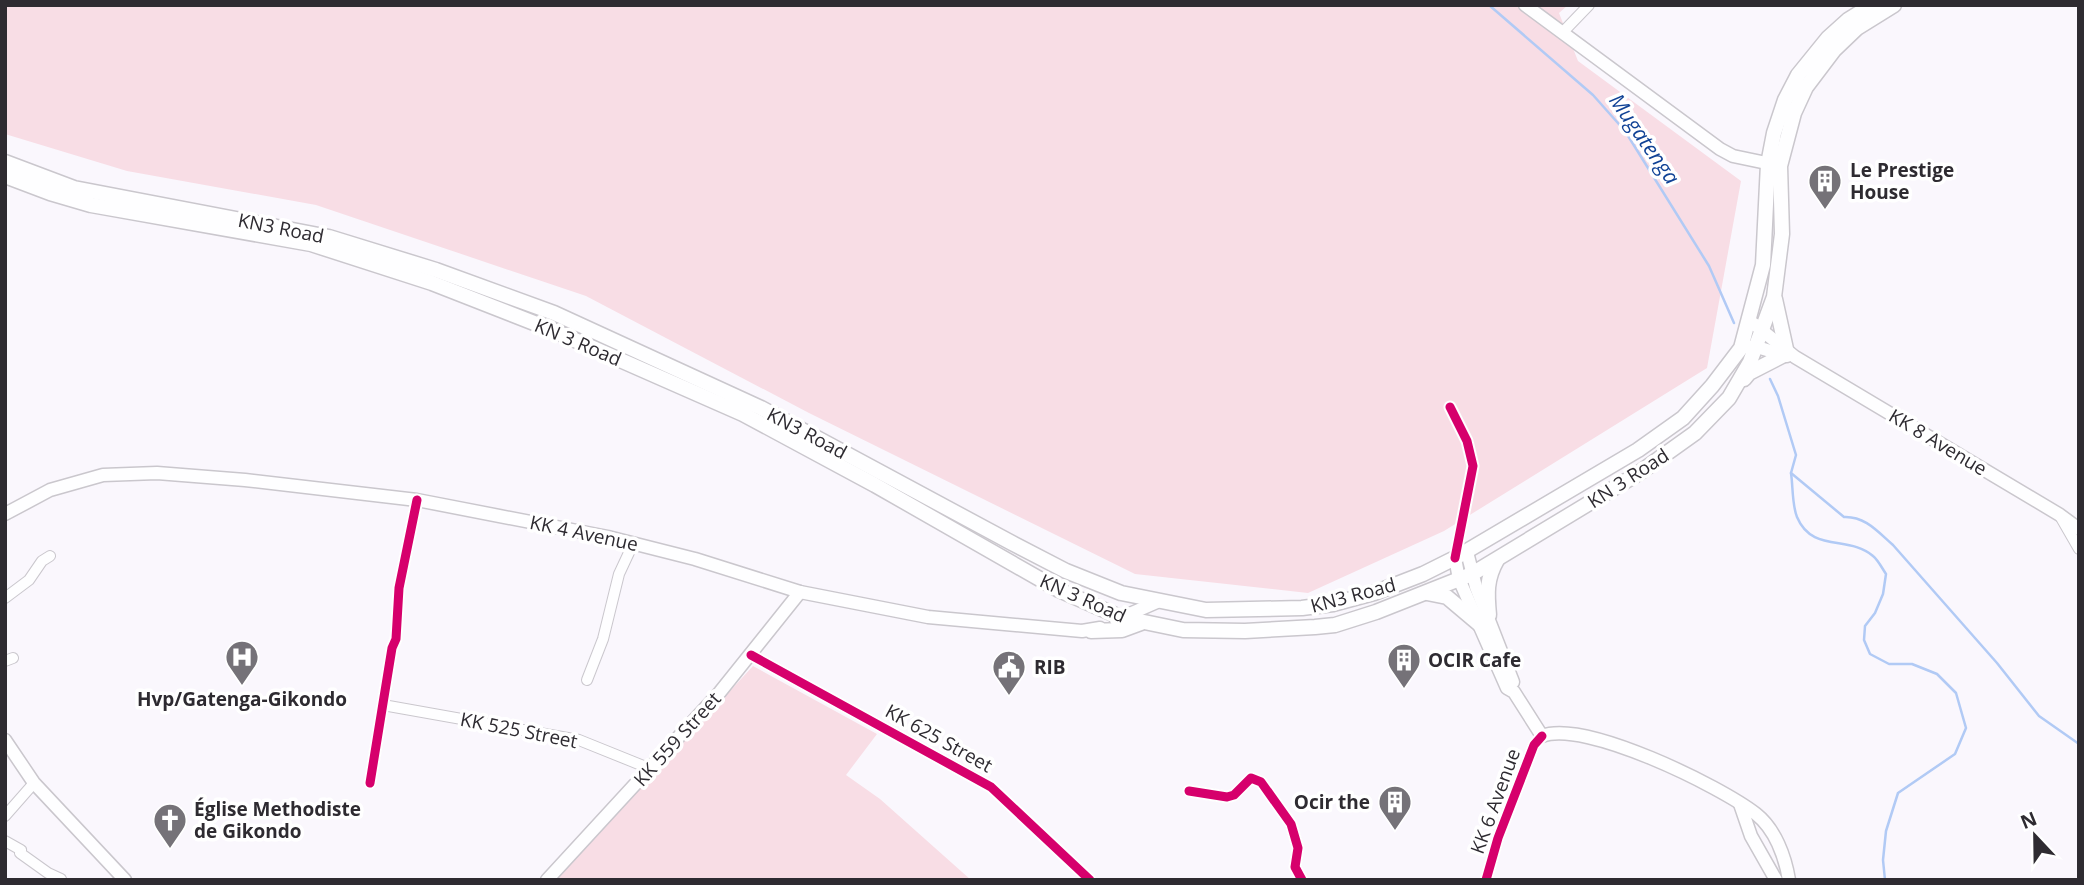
<svg xmlns="http://www.w3.org/2000/svg" width="2084" height="885" viewBox="0 0 2084 885" font-family="'Open Sans',sans-serif">
<style>
.green{fill:#f8dde5}
.lines{fill:none;stroke-linecap:round;stroke-linejoin:round}
.stream{stroke:#b1caf5;stroke-width:2.5}
.minor-casing{stroke:#cac7cd;stroke-width:12}
.major-casing{stroke:#cac7cd;stroke-width:15}
.highway-casing{stroke:#cac7cd;stroke-width:17}
.minor{stroke:#fefeff;stroke-width:10}
.major{stroke:#fefeff;stroke-width:12}
.highway{stroke:#fefeff;stroke-width:14}
.cycleway-casing{stroke:#fff;stroke-width:13}
.cycleway{stroke:#d6006c;stroke-width:9}
.labels{text-anchor:middle;stroke-width:7;stroke-linejoin:round;paint-order:stroke}
.poi-label{font-size:19px;font-weight:bold;fill:#2e2b31;stroke:#fff;text-anchor:start}
.street-label{font-size:19px;fill:#2e2b31;stroke:#fff}
.water-label{font-size:21px;font-style:italic;fill:#104296;stroke:#fff}
</style>
<rect width="100%" height="100%" fill="#faf7fd"/>
<g class="green">
<polygon points="5,5 1568,5 1559,13 1578,61 1741,181 1707,368 1444,531 1308,593 1135,574 809,413 586,296 316,205 127,171 5,134"/>
<polygon points="753,666 877,734 846,775 880,799 971,880 556,880"/>
</g>
<g class="lines">
<g class="stream">
<polyline points="1489,5 1593,95 1625,131 1709,266 1734,323"/>
<path d="M 1770,379 L 1778,396 L 1796,455 L 1791,473 L 1844,517 C 1865,516 1878,532 1893,545 L 1997,663 L 2039,716 L 2079,744"/>
<path d="M 1791,473 C 1793,486 1792,505 1797,517 C 1812,553 1849,535 1873,556 C 1878,560 1882,568 1886,574 L 1883,594 L 1875,613 L 1865,626 L 1864,640 L 1870,654 L 1889,664 L 1912,664 L 1937,674 L 1956,693 L 1966,728 L 1955,754 L 1898,793 L 1886,831 L 1883,860 L 1885,880"/>
</g>
<defs>
<g id="minor">
<polyline points="1562,33 1589,5"/>
<polyline points="1450,407 1467,441 1473,466 1455,558"/>
<polyline points="2060,516 2079,549"/>
<polyline points="5,598 29,580 42,561 50,556"/>
<polyline points="751,655 991,787 1090,880"/>
<polyline points="5,661 13,658"/>
<polyline points="587,680 603,639 619,574 633,544"/>
<polyline points="383,705 579,740 651,769"/>
<polyline points="370,783 392,648 396,639 399,588 417,500"/>
<polyline points="1189,791 1227,797 1234,795 1251,778 1261,782 1291,824 1298,848 1295,867 1302,880"/>
<polyline points="5,816 34,783"/>
<polyline points="5,841 21,850 20,853 48,873 61,879"/>
<polyline points="1486,880 1498,838 1534,745 1542,736"/>
</g>
<g id="major">
<polyline points="1525,5 1720,149 1733,156 1776,165"/>
<polyline points="1754,324 1795,357 2060,515 2079,529"/>
<polyline points="1748,347 1757,347 1787,356"/>
<polyline points="5,514 50,490 103,475 157,473 245,480 417,500 608,537 695,559 800,592 928,617 1082,631 1100,628"/>
<polyline points="1467,552 1476,587 1513,682"/>
<path d="M 1455,558 L 1459,579 L 1507,688 L 1514,692 L 1542,736 C 1584,719 1720,786 1756,814 C 1775,829 1785,856 1789,880"/>
<polyline points="1116,620 1157,602"/>
<polyline points="5,740 34,783 125,880"/>
<polyline points="1740,804 1751,836 1776,880"/>
<polyline points="547,880 720,692 800,592"/>
</g>
<g id="highway">
<polyline points="5,162 74,188 329,237 436,270 554,313 761,408 1012,543 1066,571 1121,593 1206,610 1302,608 1333,604 1374,593 1423,574 1455,558 1638,450 1683,418 1712,386 1741,348 1763,265 1768,164 1774,133 1785,100 1798,75 1828,38 1848,20 1872,5"/>
<polyline points="5,176 50,193 91,205 311,244 432,283 552,330 743,414 875,485 1059,590 1120,617 1183,630 1245,631 1315,627 1335,625 1376,612 1472,574 1639,473 1695,433 1729,398 1750,362 1774,297 1782,234 1780,166 1794,113 1806,87 1834,50 1857,28 1894,5"/>
<polyline points="1775,299 1786,349"/>
<polyline points="1744,379 1749,373 1782,356"/>
<polyline points="1427,593 1447,597 1479,624"/>
<path d="M 1489,615 C 1487,594 1486,579 1497,560"/>
<polyline points="1091,631 1122,630 1141,623"/>
</g>
</defs>
<use href="#minor" class="minor-casing"/>
<use href="#major" class="major-casing"/>
<use href="#highway" class="highway-casing"/>
<use href="#minor" class="minor"/>
<use href="#major" class="major"/>
<use href="#highway" class="highway"/>
<defs>
<g id="cycleway">
<polyline points="1450,407 1467,441 1473,466 1455,558"/>
<polyline points="751,655 991,787 1090,880"/>
<polyline points="370,783 392,648 396,639 399,588 417,500"/>
<polyline points="1189,791 1227,797 1234,795 1251,778 1261,782 1291,824 1298,848 1295,867 1302,880"/>
<polyline points="1486,880 1498,838 1534,745 1542,736"/>
</g>
</defs>
<use href="#cycleway" class="cycleway-casing"/>
<use href="#cycleway" class="cycleway"/>
</g>
<defs>
<symbol id="building-pin" viewBox="-11 -11 22 30"><path d="M0 17L-7.5 6A9.5 9.5 0 1 1 7.5 6Z" fill="#757278" stroke="#fff"/><path d="M-4-6H4V6H1V3H-1V6H-4ZM-2.5-4.3h1.7v1.8h-1.7ZM.8-4.3h1.7v1.8H.8ZM-2.5-1h1.7V.8h-1.7ZM.8-1h1.7V.8H.8Z" fill="#fff"/></symbol>
<symbol id="hospital-pin" viewBox="-11 -11 22 30"><path d="M0 17L-7.5 6A9.5 9.5 0 1 1 7.5 6Z" fill="#757278" stroke="#fff"/><path d="M-5-5h3v3.5h4V-5h3V5h-3V1.5h-4V5h-3Z" fill="#fff"/></symbol>
<symbol id="civic-pin" viewBox="-11 -11 22 30"><path d="M0 17L-7.5 6A9.5 9.5 0 1 1 7.5 6Z" fill="#757278" stroke="#fff"/><path d="M-.6-6.5H3V-4.5H.6V-3L4-1V1h2V6H-6V1h2V-1L-.6-3ZM-1.2 2.5V6h2.4V2.5Z" fill="#fff"/></symbol>
<symbol id="church-pin" viewBox="-11 -11 22 30"><path d="M0 17L-7.5 6A9.5 9.5 0 1 1 7.5 6Z" fill="#757278" stroke="#fff"/><path d="M-1.2-6h2.4v3.5h3.3v2.4h-3.3V6h-2.4V-.1h-3.3v-2.4h3.3Z" fill="#fff"/></symbol>
</defs>
<g fill-rule="evenodd">
<use href="#building-pin" x="1806" y="162" width="38" height="52"/>
<use href="#hospital-pin" x="223" y="638" width="38" height="52"/>
<use href="#building-pin" x="1385" y="641" width="38" height="52"/>
<use href="#civic-pin" x="990" y="648" width="38" height="52"/>
<use href="#building-pin" x="1376" y="783" width="38" height="52"/>
<use href="#church-pin" x="151" y="801" width="38" height="52"/>
</g>
<g class="labels">
<g class="poi-label">
<text x="1850" y="177">Le Prestige<tspan x="1850" dy="22">House</tspan></text>
<text x="1428" y="667">OCIR Cafe</text>
<text x="1034" y="674">RIB</text>
<text x="242" y="706" text-anchor="middle">Hvp/Gatenga-Gikondo</text>
<text x="1370" y="809" text-anchor="end">Ocir the</text>
<text x="194" y="816">Église Methodiste<tspan x="194" dy="22">de Gikondo</tspan></text>
</g>
<g class="street-label">
<text transform="translate(281 228) rotate(11)" y="7">KN3 Road</text>
<text transform="translate(578 342) rotate(23)" y="7">KN 3 Road</text>
<text transform="translate(807 433) rotate(28)" y="7">KN3 Road</text>
<text transform="translate(1938 442) rotate(31)" y="7">KK 8 Avenue</text>
<text transform="translate(1628 478) rotate(-33)" y="7">KN 3 Road</text>
<text transform="translate(584 533) rotate(12)" y="7">KK 4 Avenue</text>
<text transform="translate(1353 595) rotate(-15)" y="7">KN3 Road</text>
<text transform="translate(1083 598) rotate(24)" y="7">KN 3 Road</text>
<text transform="translate(519 730) rotate(11)" y="7">KK 525 Street</text>
<text transform="translate(939 738) rotate(29)" y="7">KK 625 Street</text>
<text transform="translate(677 739) rotate(-48)" y="7">KK 559 Street</text>
<text transform="translate(1495 801) rotate(-70)" y="7">KK 6 Avenue</text>
</g>
<g class="water-label">
<text transform="translate(1644 139) rotate(55)" y="7">Mugatenga</text>
</g>
</g>
<rect width="2084" height="885" fill="none" stroke="#2e2b31" stroke-width="14"/>
<g transform="translate(2035 836) rotate(338)" stroke="#ffffff" stroke-width="5" paint-order="stroke">
<path d="M0-5L12 26L0 18L-12 26Z" fill="#2e2b31"/>
<text y="-10" font-size="19" font-weight="bold" text-anchor="middle" fill="#2e2b31">N</text>
</g>
</svg>
